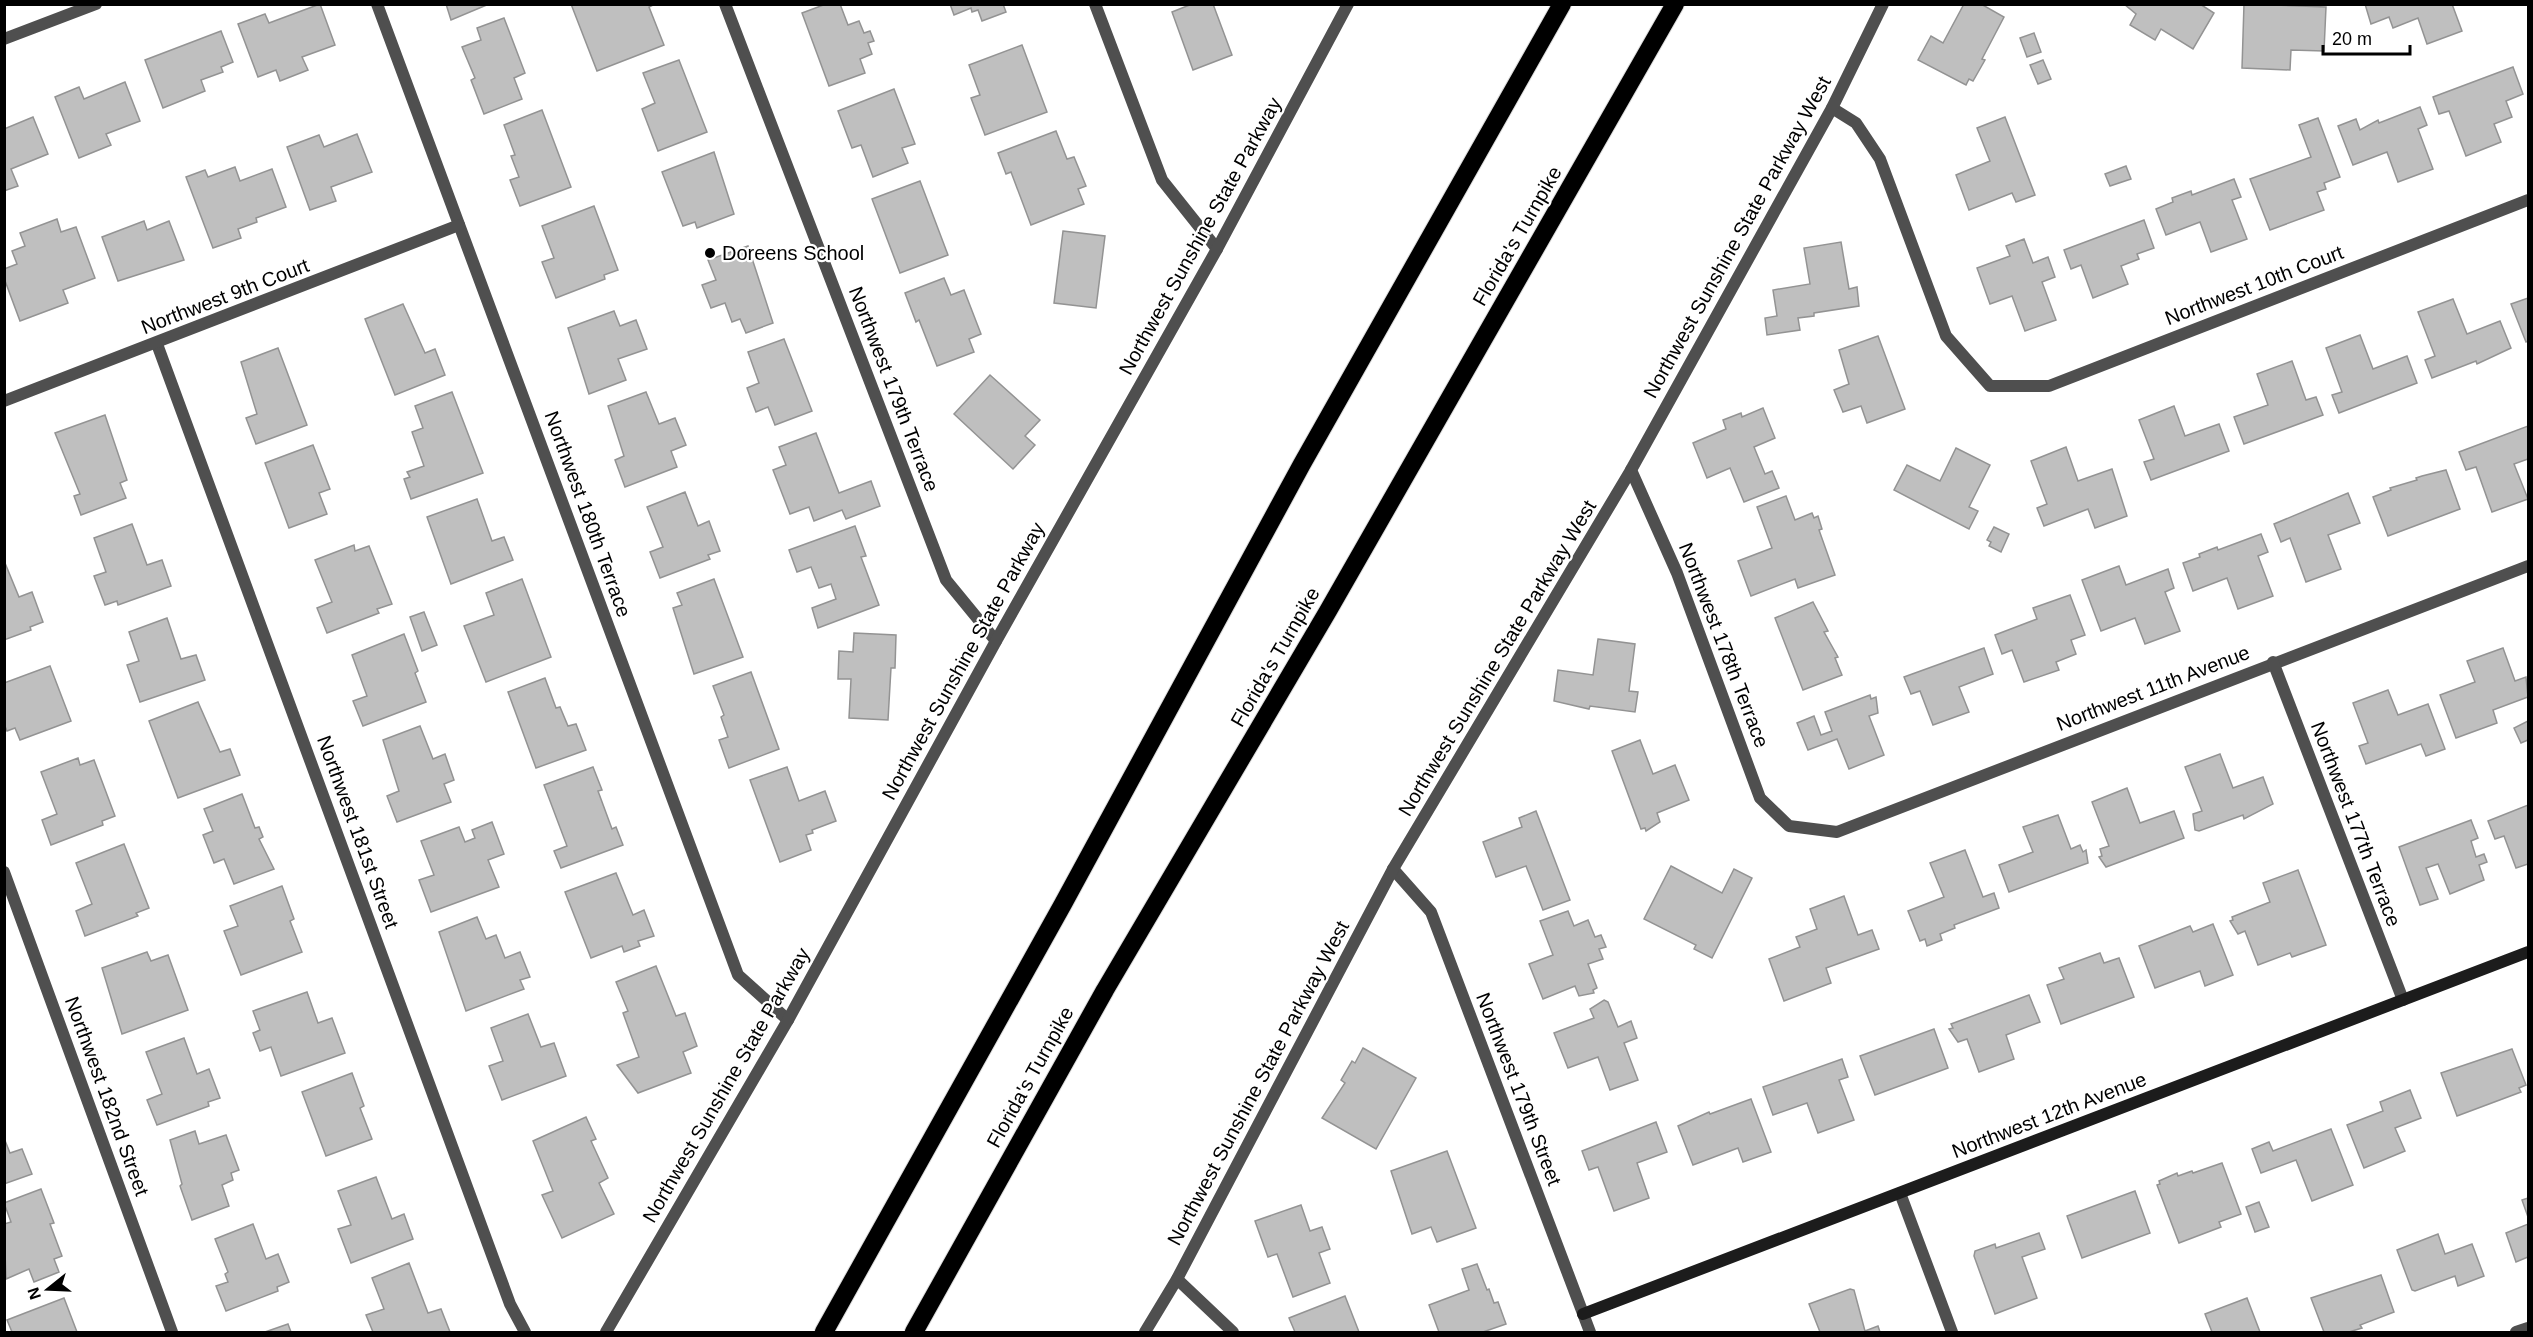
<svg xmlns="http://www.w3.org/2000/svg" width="2533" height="1337" viewBox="0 0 2533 1337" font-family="Helvetica,sans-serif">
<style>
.building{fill:#bfbfbf;stroke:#939393;stroke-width:1.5}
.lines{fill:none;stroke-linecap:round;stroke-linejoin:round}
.highway-casing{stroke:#dbdbdb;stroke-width:20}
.street{stroke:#4f4f4f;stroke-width:12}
.secondary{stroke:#1c1c1c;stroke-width:12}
.highway{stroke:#000;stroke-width:18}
.poi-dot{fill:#000;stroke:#fff;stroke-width:2}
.labels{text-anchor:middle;stroke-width:4.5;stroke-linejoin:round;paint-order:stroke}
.street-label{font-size:20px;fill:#000;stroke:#fff}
.poi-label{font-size:20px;fill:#000;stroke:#fff;text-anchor:start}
</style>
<rect width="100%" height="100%" fill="#fff"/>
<g class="building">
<polygon points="320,4 335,45 302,57 308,70 280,81 276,70 258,77 238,24 265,14 269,23"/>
<polygon points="446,4 489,4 451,20"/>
<polygon points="571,4 655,4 649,7 664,45 597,71"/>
<polygon points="826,4 840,4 848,25 859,21 864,33 870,31 874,41 868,43 872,54 860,59 865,73 829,86 802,13"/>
<polygon points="950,4 1003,4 1006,12 982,21 978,10 972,12 971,8 954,15"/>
<polygon points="1192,4 1213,4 1232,55 1193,70 1172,12"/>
<polygon points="1964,4 1981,4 2004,17 1982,59 1985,60 1973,81 1969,79 1966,85 1918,60 1931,36 1943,43"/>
<polygon points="2124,4 2200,4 2214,13 2193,49 2161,29 2155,40 2130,25 2136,14"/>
<polygon points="2244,4 2326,7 2324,51 2291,50 2290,70 2242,68"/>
<polygon points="2365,4 2452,4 2462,31 2427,44 2418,18 2393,28 2389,17 2371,24"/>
<polygon points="504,18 525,73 514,78 522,99 484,114 471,80 475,78 462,47 481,40 477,28"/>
<polygon points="221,31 233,62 221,67 223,72 201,80 205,91 163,108 145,60"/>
<polygon points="2034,33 2041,52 2027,57 2020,38"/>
<polygon points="1022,45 1047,112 985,135 971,98 980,95 969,65"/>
<polygon points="679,60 707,132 658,151 642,109 655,103 643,73"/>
<polygon points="2043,60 2051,79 2038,84 2030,65"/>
<polygon points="2513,67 2523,94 2506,101 2512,117 2494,124 2501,142 2466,156 2449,111 2439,114 2433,97"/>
<polygon points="125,82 140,121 106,134 111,145 79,158 55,97 79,87 84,99"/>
<polygon points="894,89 915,144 902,148 908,163 873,177 861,145 852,148 838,111"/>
<polygon points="2420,107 2427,125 2418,129 2433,169 2398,182 2387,152 2353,165 2338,126 2356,119 2360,130 2378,120 2379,123"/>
<polygon points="542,110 571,187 520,206 510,180 519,177 511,156 515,155 504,125"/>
<polygon points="33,117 48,154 11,169 18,186 4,191 4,129"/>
<polygon points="2005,117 2035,195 2016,202 2012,193 1969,210 1956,175 1990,161 1977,128"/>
<polygon points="2318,118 2340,177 2324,183 2326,189 2317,192 2324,210 2270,230 2250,179 2311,157 2299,125"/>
<polygon points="1056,131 1067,159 1074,157 1086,186 1078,189 1084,204 1031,225 1011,172 1006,174 998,153"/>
<polygon points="357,134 372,172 331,187 336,201 310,210 287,147 319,135 324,147"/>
<polygon points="714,152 734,214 697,228 695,222 683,226 662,172"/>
<polygon points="2126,166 2131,179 2110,186 2105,174"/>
<polygon points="235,167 240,181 272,169 286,207 256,218 257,222 238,229 241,238 213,248 186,177 205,170 208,177"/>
<polygon points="2234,179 2241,197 2232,200 2247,239 2211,252 2200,222 2166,235 2156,209 2173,202 2172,198 2191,191 2192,195"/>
<polygon points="920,181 948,255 900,273 872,199"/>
<polygon points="594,206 618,270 604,275 605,279 556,298 542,262 554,258 542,226"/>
<polygon points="57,219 61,232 76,227 95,278 63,290 68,303 20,321 4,278 4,269 17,264 12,251 25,246 20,233"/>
<polygon points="2144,220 2154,248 2137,254 2139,259 2121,266 2128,284 2093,298 2081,265 2071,269 2064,250"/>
<polygon points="144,221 147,230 169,221 184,260 118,281 102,237"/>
<polygon points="1063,231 1105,236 1096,308 1054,303"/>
<polygon points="2024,239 2033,263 2048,257 2055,277 2042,282 2056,320 2025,331 2012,296 1990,304 1977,268 2010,256 2006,246"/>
<polygon points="1841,242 1849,289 1857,287 1859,306 1814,313 1814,316 1798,318 1800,330 1767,335 1765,318 1777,316 1773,290 1810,284 1804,248"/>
<polygon points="748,246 773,323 746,333 740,319 732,322 725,303 711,308 702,285 716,280 708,260"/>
<polygon points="944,278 951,295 964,290 981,334 969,339 974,352 937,366 919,320 916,322 905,293"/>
<polygon points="2528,298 2528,341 2526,342 2511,304"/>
<polygon points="2453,299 2467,334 2500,321 2511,348 2477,364 2476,361 2432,378 2425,360 2435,356 2418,312"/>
<polygon points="403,304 425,353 435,349 445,375 395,395 365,319"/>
<polygon points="614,311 620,326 636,320 647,349 618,359 626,380 589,394 568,328"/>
<polygon points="2360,335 2373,369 2407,356 2417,383 2339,413 2332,395 2342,392 2326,348"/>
<polygon points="1878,336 1905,409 1867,423 1861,406 1843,412 1834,390 1849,384 1839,350"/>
<polygon points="784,339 812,411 775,425 768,407 756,412 751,399 747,388 759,383 748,352"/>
<polygon points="278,348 307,425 256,444 246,418 257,414 241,362"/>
<polygon points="2292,361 2306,400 2316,397 2323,415 2244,444 2234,417 2268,405 2257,374"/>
<polygon points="990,375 1040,420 1025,436 1035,445 1013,469 954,414"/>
<polygon points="452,392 483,473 411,499 404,479 410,477 407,472 424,466 412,432 423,428 415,406"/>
<polygon points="646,392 659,424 675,418 686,445 671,451 677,467 625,487 615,460 624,456 608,406"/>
<polygon points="2174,406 2185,436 2219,424 2229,451 2151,480 2144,462 2154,459 2139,420"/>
<polygon points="1763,408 1775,438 1754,447 1765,474 1772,471 1779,488 1744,502 1730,468 1707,478 1693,443 1726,429 1723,420 1741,413 1742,417"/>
<polygon points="105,415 127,480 120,483 126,498 81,515 74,496 80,494 55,433"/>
<polygon points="2528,426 2528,459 2514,464 2528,499 2492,512 2476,467 2466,470 2459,452"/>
<polygon points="816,433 839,493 871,481 880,506 846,519 842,510 814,521 809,507 790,514 773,470 786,465 779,447"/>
<polygon points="313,445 330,489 319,493 327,514 289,528 265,463"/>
<polygon points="2066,447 2078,481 2112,469 2127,516 2095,528 2088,509 2044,526 2037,508 2047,504 2031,461"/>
<polygon points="1956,448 1990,465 1969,507 1978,511 1969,529 1894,490 1907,465 1940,481"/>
<polygon points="2446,470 2460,509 2388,536 2373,497 2391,490 2390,488 2417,480 2416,478 2422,476"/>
<polygon points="685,492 698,526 709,521 720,551 708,555 710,559 660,578 650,552 663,547 647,507"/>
<polygon points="2348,493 2360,523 2328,535 2341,569 2306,582 2290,538 2281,542 2274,524"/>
<polygon points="1786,496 1795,520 1812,513 1814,518 1818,516 1822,529 1819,530 1835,575 1798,588 1795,579 1751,596 1738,561 1772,548 1757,507"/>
<polygon points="477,499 492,541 504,537 513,560 451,584 427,517"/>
<polygon points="132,524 147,565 162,560 171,586 118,605 117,601 105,605 94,576 106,572 94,538"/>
<polygon points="855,526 866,556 861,557 879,605 818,628 812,608 836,599 831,584 819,588 811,567 797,572 789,550"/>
<polygon points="1994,527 2009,534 2001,552 1989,546 1991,542 1987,540"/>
<polygon points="2261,534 2268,552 2258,556 2273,596 2238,609 2227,578 2193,591 2183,563 2200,557 2199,554 2217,547 2218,550"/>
<polygon points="354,545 355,551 369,546 392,604 377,609 379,613 327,633 317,608 332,602 315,560"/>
<polygon points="5,563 19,597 32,592 43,622 30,627 31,630 4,640"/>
<polygon points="2119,566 2126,585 2168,569 2174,588 2165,592 2180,631 2145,644 2135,618 2101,631 2082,580"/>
<polygon points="522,579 551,657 486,682 464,626 494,615 486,593"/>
<polygon points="714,579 743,657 694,674 673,608 682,605 677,593"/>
<polygon points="2070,595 2085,635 2071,640 2076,654 2056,662 2059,670 2024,682 2012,650 2002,654 1995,635 2037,619 2033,608"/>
<polygon points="1813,602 1828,631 1824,632 1838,657 1835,658 1842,675 1803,690 1775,618"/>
<polygon points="424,612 437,645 422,651 410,617"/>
<polygon points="167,618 181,659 196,655 205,680 140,702 127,665 139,661 129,632"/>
<polygon points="854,633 896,635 895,668 891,668 888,720 849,718 851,679 838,679 839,651 853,652"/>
<polygon points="404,634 418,671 415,673 426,702 363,726 353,701 367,696 352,655"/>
<polygon points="1598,639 1635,644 1629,691 1638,692 1635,712 1590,706 1589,709 1554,701 1558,670 1593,675"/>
<polygon points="1984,648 1993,674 1959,687 1969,712 1933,725 1920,691 1911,694 1904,677"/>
<polygon points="2503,648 2515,681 2526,677 2528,697 2493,710 2497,723 2456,738 2440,695 2475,682 2467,661"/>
<polygon points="50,666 71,721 20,740 15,728 7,731 4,724 4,683"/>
<polygon points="751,672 779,749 729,768 719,740 728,737 721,717 724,715 713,686"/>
<polygon points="545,678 556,708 560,707 568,726 576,724 586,750 536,768 508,692"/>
<polygon points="2388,690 2398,715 2428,704 2445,749 2426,756 2421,744 2366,764 2359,746 2368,743 2353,703"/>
<polygon points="1870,695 1871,699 1876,697 1878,713 1869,716 1884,755 1849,769 1837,739 1808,750 1797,723 1814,716 1821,735 1832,731 1825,712"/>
<polygon points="198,702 220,752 230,749 240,775 178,798 149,721"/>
<polygon points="2528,721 2528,740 2521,743 2514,728"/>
<polygon points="420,726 433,759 445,754 454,780 444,784 451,802 397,822 387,796 399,791 383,740"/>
<polygon points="1640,740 1653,774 1675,765 1689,800 1657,813 1660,822 1646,831 1645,828 1641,829 1612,751"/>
<polygon points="2220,754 2233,788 2263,777 2273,804 2244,819 2243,815 2199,831 2195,830 2193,814 2202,811 2185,767"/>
<polygon points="78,758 80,765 94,760 115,816 102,821 103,825 51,845 42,820 57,814 41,772"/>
<polygon points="593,767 602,790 598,791 612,829 616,827 623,845 561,868 554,851 567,846 544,785"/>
<polygon points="787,767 799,801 825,791 836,821 812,830 813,833 806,835 811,850 780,862 750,780"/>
<polygon points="2127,788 2140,823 2174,811 2184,838 2106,867 2099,857 2102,856 2100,849 2109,846 2092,802"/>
<polygon points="242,794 255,828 259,827 263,837 259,839 274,869 234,884 224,859 214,863 203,835 213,831 204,809"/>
<polygon points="2528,805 2528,864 2516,868 2504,836 2495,839 2488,821"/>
<polygon points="1536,811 1570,900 1543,910 1526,866 1496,877 1483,842 1522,827 1519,818"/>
<polygon points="2058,815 2071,849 2080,845 2083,852 2086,850 2088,863 2009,892 1999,865 2033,852 2023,827"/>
<polygon points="2471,820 2478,838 2471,841 2476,857 2484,854 2487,862 2479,865 2484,880 2450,894 2438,864 2426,868 2438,899 2420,905 2399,847"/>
<polygon points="492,822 504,854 488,860 499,887 431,912 419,880 434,875 421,841 459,827 465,842 475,838 472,830"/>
<polygon points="124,844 149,908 136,913 138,916 85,936 76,911 92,904 76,863"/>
<polygon points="1965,850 1983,897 1994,893 1999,908 1954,925 1955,928 1940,934 1942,940 1927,946 1925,939 1920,941 1908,911 1944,897 1930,863"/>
<polygon points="1671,866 1722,893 1734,869 1752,878 1712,958 1694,949 1696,945 1644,919"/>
<polygon points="2298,870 2326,945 2292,957 2290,953 2258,965 2245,931 2238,934 2230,921 2233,920 2232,917 2270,902 2263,883"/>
<polygon points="616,873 633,915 644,910 654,936 638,941 640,946 624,952 622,946 591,958 565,892"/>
<polygon points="282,886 294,919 290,921 302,952 241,975 224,931 238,926 230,906"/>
<polygon points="1844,896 1858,935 1872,930 1879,949 1826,968 1831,983 1784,1001 1769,959 1800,947 1796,937 1817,929 1810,909"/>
<polygon points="1568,911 1574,926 1588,920 1595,937 1601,935 1606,947 1599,949 1603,959 1588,964 1597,988 1593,990 1594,993 1579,996 1575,986 1543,999 1529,964 1553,955 1540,921"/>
<polygon points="477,917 486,939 496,935 505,958 520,952 530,977 520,980 524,989 466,1011 439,932"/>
<polygon points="2213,924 2233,975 2205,986 2200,971 2155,988 2139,946 2190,926 2193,932"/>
<polygon points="147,952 151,961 168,955 188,1010 122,1034 102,968"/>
<polygon points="2100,953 2104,963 2119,958 2134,997 2061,1024 2047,985 2064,979 2059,968"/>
<polygon points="656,966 676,1016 685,1013 697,1046 683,1052 691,1073 638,1093 617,1065 639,1057 623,1013 628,1011 616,982"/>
<polygon points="307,992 318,1023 332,1018 345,1053 281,1076 271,1047 260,1051 253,1033 260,1030 253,1011"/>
<polygon points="2029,995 2040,1022 2006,1035 2014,1059 1979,1072 1967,1039 1958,1042 1949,1029 1953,1028 1951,1024"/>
<polygon points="1604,1000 1608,1002 1618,1027 1631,1021 1637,1038 1624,1043 1638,1080 1610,1090 1598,1057 1568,1068 1554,1033 1594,1018 1590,1009"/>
<polygon points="528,1014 541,1047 554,1043 566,1076 502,1100 489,1066 503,1061 491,1028"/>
<polygon points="1934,1029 1948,1068 1875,1095 1860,1056"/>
<polygon points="184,1038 197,1074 209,1069 220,1098 208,1102 209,1106 157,1125 147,1100 162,1094 146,1052"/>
<polygon points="1363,1048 1416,1078 1376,1149 1322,1118 1345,1083 1341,1080 1352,1061 1355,1063"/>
<polygon points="2512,1049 2526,1085 2519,1088 2521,1092 2457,1116 2441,1073"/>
<polygon points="1842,1059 1848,1077 1839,1080 1854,1120 1818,1133 1807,1103 1773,1115 1763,1087"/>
<polygon points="352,1073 364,1106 360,1108 372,1139 326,1156 302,1092"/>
<polygon points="2410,1090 2421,1118 2395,1128 2405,1151 2364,1168 2347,1125 2383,1111 2380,1102"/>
<polygon points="1751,1099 1771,1152 1743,1162 1738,1148 1693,1165 1678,1126 1709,1112 1710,1114"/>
<polygon points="586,1117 596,1139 591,1141 608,1178 599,1183 614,1214 562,1238 542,1195 553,1191 533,1141"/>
<polygon points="1656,1122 1667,1152 1637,1163 1649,1198 1614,1211 1598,1167 1589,1170 1582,1151"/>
<polygon points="2331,1129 2353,1185 2312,1201 2296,1160 2261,1173 2252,1149 2269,1142 2273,1151"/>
<polygon points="195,1131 199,1144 226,1135 239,1170 231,1173 233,1180 222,1185 229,1206 192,1220 180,1186 182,1184 170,1140"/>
<polygon points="4,1138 10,1153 22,1149 32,1174 4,1184"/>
<polygon points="1447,1151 1476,1228 1437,1242 1431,1227 1412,1234 1391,1171"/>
<polygon points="2222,1163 2241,1214 2219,1222 2221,1227 2179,1243 2157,1185 2160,1184 2159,1181 2177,1173 2178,1176 2192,1171 2193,1173"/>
<polygon points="376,1177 392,1219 404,1214 413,1239 351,1263 338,1229 351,1225 338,1191"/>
<polygon points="41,1189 54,1223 50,1224 62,1256 54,1259 59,1272 34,1282 29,1269 6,1279 4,1224 11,1222 4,1203"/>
<polygon points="2135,1191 2150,1233 2082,1258 2067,1216"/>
<polygon points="2528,1198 2528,1217 2522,1200"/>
<polygon points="2259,1202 2269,1227 2255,1232 2246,1207"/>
<polygon points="1301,1205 1310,1231 1322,1227 1330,1249 1319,1253 1330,1283 1293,1297 1277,1254 1268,1257 1255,1221"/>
<polygon points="253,1224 266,1259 278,1254 289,1282 277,1287 278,1291 226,1311 216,1286 228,1282 225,1274 228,1272 215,1239"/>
<polygon points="2528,1224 2528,1257 2516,1262 2506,1233"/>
<polygon points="2039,1233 2045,1249 2022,1257 2037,1298 1995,1314 1974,1256 1975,1251 1995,1244 1996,1248"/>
<polygon points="2438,1234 2445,1254 2472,1244 2484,1276 2458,1286 2455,1276 2415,1291 2412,1290 2397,1250"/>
<polygon points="409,1263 428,1313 441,1309 450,1332 373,1332 366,1315 384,1309 372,1278"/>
<polygon points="1477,1264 1487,1290 1489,1289 1494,1303 1498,1302 1506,1324 1483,1332 1439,1332 1429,1305 1469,1290 1462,1269"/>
<polygon points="2381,1275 2394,1312 2360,1325 2362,1328 2349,1332 2324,1332 2311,1298"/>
<polygon points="1850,1289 1854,1290 1865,1331 1878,1326 1880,1332 1820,1332 1809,1304"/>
<polygon points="1345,1296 1359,1332 1295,1332 1289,1318"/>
<polygon points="64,1298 77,1332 12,1332 7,1320"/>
<polygon points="2247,1298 2260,1332 2212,1332 2205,1314"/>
<polygon points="288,1324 291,1332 265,1332"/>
</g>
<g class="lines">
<defs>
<g id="highway">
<polyline points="824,1332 1063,904 1302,464 1562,4"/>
<polyline points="914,1332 1105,990 1328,611 1675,4"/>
</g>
</defs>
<use href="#highway" class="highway-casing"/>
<g class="street">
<polyline points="377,4 738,975 788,1020"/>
<polyline points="725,4 946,580 996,641"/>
<polyline points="1095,4 1162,180 1217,249"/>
<polyline points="4,39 96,4"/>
<polyline points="1832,108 1856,123 1880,159 1946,336 1990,386 2049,386 2528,200"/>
<polyline points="157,344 510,1304 525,1332"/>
<polyline points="4,401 459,225"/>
<polyline points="1631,470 1677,573 1760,798 1789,826 1837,832 2528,566"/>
<polyline points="2273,662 2403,1000"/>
<polyline points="1393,869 1431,912 1590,1332"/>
<polyline points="4,872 172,1332"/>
<polyline points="1900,1193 1952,1332"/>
<polyline points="1177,1279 1233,1332"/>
<polyline points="606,1332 788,1020 996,641 1217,249 1348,4"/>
<polyline points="1145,1332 1177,1279 1393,869 1631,470 1832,108 1883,4"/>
<polyline points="2516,1332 2528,1328"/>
</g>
<polyline class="secondary" points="1583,1314 2528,952"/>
<use href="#highway" class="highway"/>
</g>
<circle class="poi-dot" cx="710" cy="253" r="6"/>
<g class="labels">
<g class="street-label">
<text transform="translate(1200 236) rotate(-61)" y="7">Northwest Sunshine State Parkway</text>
<text transform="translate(1517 236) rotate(-60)" y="7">Florida's Turnpike</text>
<text transform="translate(1737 237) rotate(-61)" y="7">Northwest Sunshine State Parkway West</text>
<text transform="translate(2254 285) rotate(-21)" y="7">Northwest 10th Court</text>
<text transform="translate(225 296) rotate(-21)" y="7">Northwest 9th Court</text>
<text transform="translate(894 389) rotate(69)" y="7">Northwest 179th Terrace</text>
<text transform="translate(588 514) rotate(70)" y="7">Northwest 180th Terrace</text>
<text transform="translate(1724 645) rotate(69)" y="7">Northwest 178th Terrace</text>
<text transform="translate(1275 657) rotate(-60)" y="7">Florida's Turnpike</text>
<text transform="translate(1497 658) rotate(-59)" y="7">Northwest Sunshine State Parkway West</text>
<text transform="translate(963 661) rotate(-61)" y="7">Northwest Sunshine State Parkway</text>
<text transform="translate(2153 688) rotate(-21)" y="7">Northwest 11th Avenue</text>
<text transform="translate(2356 824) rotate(69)" y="7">Northwest 177th Terrace</text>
<text transform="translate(358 832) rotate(70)" y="7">Northwest 181st Street</text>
<text transform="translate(1030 1077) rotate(-61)" y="7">Florida's Turnpike</text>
<text transform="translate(1258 1083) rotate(-62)" y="7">Northwest Sunshine State Parkway West</text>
<text transform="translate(726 1085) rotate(-60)" y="7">Northwest Sunshine State Parkway</text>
<text transform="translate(1519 1089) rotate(69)" y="7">Northwest 179th Street</text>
<text transform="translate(107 1096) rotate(70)" y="7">Northwest 182nd Street</text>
<text transform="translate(2049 1115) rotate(-21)" y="7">Northwest 12th Avenue</text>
</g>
<g class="poi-label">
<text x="722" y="260">Doreens School</text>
</g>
</g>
<rect width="2533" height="1337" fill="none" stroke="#000000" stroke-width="12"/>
<g transform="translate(48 1289) rotate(252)" stroke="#ffffff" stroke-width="4.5" paint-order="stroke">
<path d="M0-4.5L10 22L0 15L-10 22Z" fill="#000000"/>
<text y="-9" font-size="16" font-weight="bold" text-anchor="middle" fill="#000000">N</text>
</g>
<path d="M2323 45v9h87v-9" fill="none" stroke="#000000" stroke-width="3"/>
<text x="2332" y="45" font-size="18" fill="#000000" stroke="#ffffff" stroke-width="4.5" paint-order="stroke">20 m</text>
</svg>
